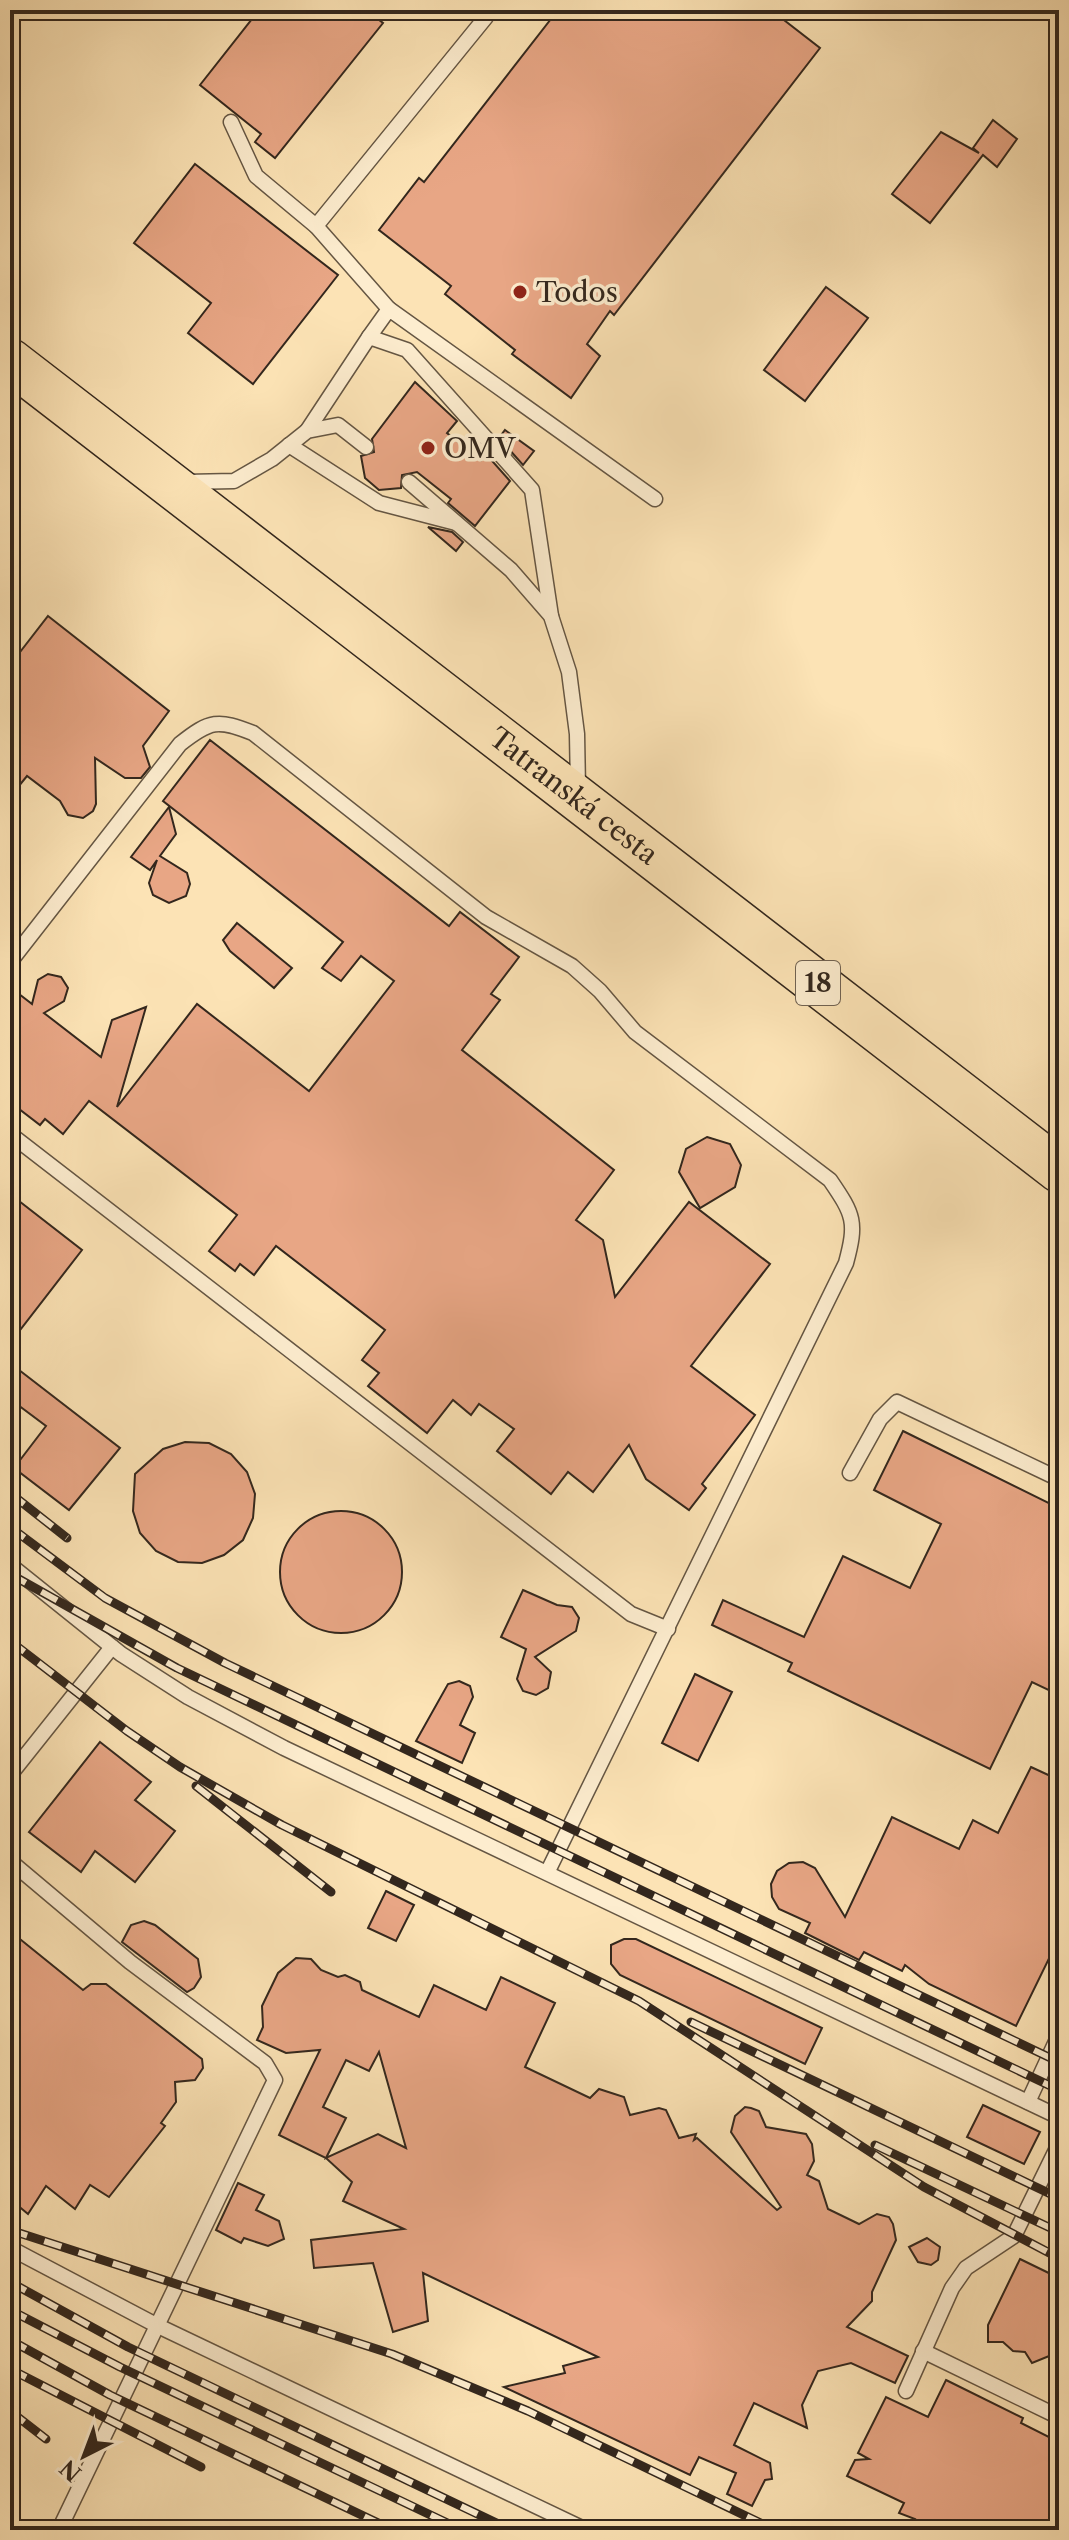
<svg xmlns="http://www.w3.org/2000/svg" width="1069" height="2540" viewBox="0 0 1069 2540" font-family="'Libre Caslon Text',serif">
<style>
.building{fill:#e8a685;stroke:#33271d;stroke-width:2;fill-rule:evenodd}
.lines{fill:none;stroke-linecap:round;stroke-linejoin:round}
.service-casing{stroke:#655643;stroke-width:17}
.primary-casing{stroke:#33271d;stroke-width:47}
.service{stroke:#fdedcf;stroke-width:14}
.primary{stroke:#fce3b5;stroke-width:44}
.rail-casing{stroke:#33271d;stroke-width:9}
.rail{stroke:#fdedcf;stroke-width:6;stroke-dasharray:18;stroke-linecap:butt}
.poi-dot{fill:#8f2418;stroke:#fdedcf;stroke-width:3}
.labels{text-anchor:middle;stroke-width:7;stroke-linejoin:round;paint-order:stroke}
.shield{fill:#fdedcf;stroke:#706252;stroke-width:2}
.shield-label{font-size:26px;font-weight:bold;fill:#33271d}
.poi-label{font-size:28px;fill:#33271d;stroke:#fdedcf;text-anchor:start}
.street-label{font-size:28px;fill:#33271d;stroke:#fdedcf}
</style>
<rect width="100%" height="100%" fill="#fce3b5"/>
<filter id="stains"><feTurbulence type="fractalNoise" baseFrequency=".0025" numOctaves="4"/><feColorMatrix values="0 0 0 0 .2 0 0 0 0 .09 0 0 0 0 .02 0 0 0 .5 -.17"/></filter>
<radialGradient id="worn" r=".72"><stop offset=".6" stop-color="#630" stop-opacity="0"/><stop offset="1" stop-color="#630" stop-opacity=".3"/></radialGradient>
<g class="building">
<polygon points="259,10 366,10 383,23 275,158 255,142 261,134 200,85"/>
<polygon points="558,10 771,10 820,48 614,315 610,311 587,344 600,356 571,398 512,354 515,350 445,294 451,286 379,230 419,178 424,182"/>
<polygon points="993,120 1017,139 997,167 983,155 930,223 892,194 941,132 979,153 973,148"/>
<polygon points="195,164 338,275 253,384 188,333 211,303 134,243"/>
<polygon points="826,287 868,318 805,401 764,370"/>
<polygon points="415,382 457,421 447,433 481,460 486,454 510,481 475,526 448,503 451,499 417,472 402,475 401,488 379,490 365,478 361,456 374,452 372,439"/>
<polygon points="505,430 534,451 523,465 499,438"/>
<polygon points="428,527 452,532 463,542 456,551"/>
<polygon points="48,616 169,711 143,746 150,767 141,778 125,778 95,758 96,804 93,811 83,818 68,815 60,801 27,776 10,797 10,665"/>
<polygon points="210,740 449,926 460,912 519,957 491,994 500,1000 462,1050 614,1170 576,1220 603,1240 615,1297 689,1202 770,1264 691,1366 755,1415 702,1484 706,1488 689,1510 646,1479 629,1445 593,1492 568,1472 551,1494 497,1451 514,1429 479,1404 471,1415 453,1400 427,1433 368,1386 379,1373 362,1360 385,1330 276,1246 254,1275 240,1264 235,1271 209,1251 237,1215 89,1101 63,1134 45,1119 40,1125 10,1102 10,987 32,1004 38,980 48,974 61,977 68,988 64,1001 44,1013 101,1057 112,1020 146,1007 117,1107 197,1004 309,1091 394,981 361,956 341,981 322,968 343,942 163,801"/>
<polygon points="169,807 176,834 160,856 187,873 190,884 186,896 169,903 153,895 149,883 157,860 150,870 131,857"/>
<polygon points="237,923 292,968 274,988 230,951 223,940"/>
<polygon points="707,1137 730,1144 741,1165 735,1187 700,1208 679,1172 686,1149"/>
<polygon points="10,1194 82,1250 10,1343"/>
<polygon points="10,1363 120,1448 69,1510 14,1468 46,1426 10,1399"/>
<polygon points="903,1431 1059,1508 1059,1695 1032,1682 990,1769 788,1671 792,1663 712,1625 723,1600 804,1637 843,1556 910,1588 941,1524 874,1490"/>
<polygon points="185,1442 209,1443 231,1454 247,1472 255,1494 253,1518 243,1540 224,1555 202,1563 178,1562 156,1551 140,1533 133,1511 135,1474 163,1449"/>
<circle cx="341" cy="1572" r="61"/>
<polygon points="523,1590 557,1605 572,1607 579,1618 576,1631 535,1657 551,1672 548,1688 536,1695 523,1691 517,1679 526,1649 501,1637"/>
<polygon points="695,1674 732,1692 698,1761 662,1743"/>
<polygon points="459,1681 470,1686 473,1697 460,1725 475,1733 462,1763 416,1741 448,1684"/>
<polygon points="100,1742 151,1782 135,1800 175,1831 135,1882 95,1851 81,1872 29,1832"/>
<polygon points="1031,1767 1059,1780 1059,1938 1016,2026 929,1984 905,1965 902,1971 864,1952 859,1960 805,1933 810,1923 779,1909 772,1897 771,1884 777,1871 789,1863 803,1862 815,1868 845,1917 892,1817 959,1849 973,1820 998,1833"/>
<polygon points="386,1891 414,1905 396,1941 368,1928"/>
<polygon points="144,1921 155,1925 198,1959 201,1977 194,1988 187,1992 122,1942 131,1925"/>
<polygon points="10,1931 83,1990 91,1984 106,1984 202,2059 203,2068 195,2080 175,2082 176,2102 161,2123 165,2126 109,2197 90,2185 75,2209 46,2186 28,2214 10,2199"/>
<polygon points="624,1939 636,1939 822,2028 805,2064 620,1975 611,1964 611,1945"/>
<path d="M 296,1958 L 311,1959 L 321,1970 L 338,1977 L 345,1975 L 360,1982 L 362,1990 L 419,2017 L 434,1985 L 486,2010 L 501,1977 L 555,2003 L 525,2067 L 590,2098 L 599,2089 L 624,2097 L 630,2115 L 659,2108 L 666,2110 L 679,2138 L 696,2134 L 694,2140 L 697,2138 L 777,2210 L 781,2207 L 731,2132 L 735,2116 L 745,2107 L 751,2108 L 759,2111 L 766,2127 L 806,2134 L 812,2144 L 814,2161 L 807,2175 L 819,2181 L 828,2209 L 859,2224 L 877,2214 L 889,2217 L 893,2224 L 896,2240 L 872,2292 L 872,2301 L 847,2327 L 908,2356 L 895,2383 L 851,2363 L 818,2371 L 802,2405 L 807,2428 L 754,2403 L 734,2445 L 770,2463 L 772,2479 L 765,2480 L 752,2506 L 727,2494 L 736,2473 L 699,2457 L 690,2475 L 504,2387 L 565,2373 L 563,2366 L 598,2357 L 423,2273 L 428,2321 L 393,2332 L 373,2263 L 314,2268 L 311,2240 L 404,2229 L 343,2201 L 352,2182 L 326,2158 L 279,2135 L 320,2050 L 286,2053 L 257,2040 L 263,2027 L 262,2006 L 278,1973 ZM 379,2052 L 406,2148 L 378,2134 L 326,2158 L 346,2118 L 323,2107 L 346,2060 L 369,2071 Z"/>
<polygon points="983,2105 1040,2132 1024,2164 967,2137"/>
<polygon points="238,2183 264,2195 256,2210 279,2221 284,2239 268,2246 244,2238 241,2243 216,2230"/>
<polygon points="927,2238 940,2247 938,2260 931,2265 918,2262 909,2247"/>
<polygon points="1020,2259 1059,2278 1059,2352 1032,2363 1025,2352 1013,2351 1003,2342 988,2342 988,2325"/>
<polygon points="946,2380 1023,2418 1021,2423 1059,2442 1059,2530 910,2530 915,2519 899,2513 904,2503 847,2476 855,2460 869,2459 858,2453 886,2397 928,2417"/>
</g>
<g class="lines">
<defs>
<g id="service">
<polyline points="231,122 256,176 316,226"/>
<polyline points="389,309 316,226 486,17 477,10"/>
<polyline points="369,337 389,309 655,499"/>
<polyline points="307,431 369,337 407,350 532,490 551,616"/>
<polyline points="289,445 379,503 456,523"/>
<polyline points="186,482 234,481 272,459 307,431 338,425 366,447"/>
<polyline points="409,482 511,570 551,616 569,672 577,734 578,788"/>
<path d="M 10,962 L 180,744 C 210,720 218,719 253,733 L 486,917 L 572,966 L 600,991 L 635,1032 L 830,1180 C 854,1215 857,1222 846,1263 L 548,1871"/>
<polyline points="10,1134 631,1614 668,1629"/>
<polyline points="850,1473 880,1419 897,1402 1059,1479"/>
<polyline points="10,1565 121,1654 188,1697 284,1748 1059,2117"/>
<polyline points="10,1775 112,1647"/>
<polyline points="10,1861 130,1962 265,2063 275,2080 59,2530"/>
<polyline points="1028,2102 1059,2035"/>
<polyline points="10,2248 156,2325 586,2530"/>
<polyline points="923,2351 1059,2417"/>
<polyline points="906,2391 952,2288 966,2268 1014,2236 1059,2144"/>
</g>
<g id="primary">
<path id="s1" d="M 10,361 L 1059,1170"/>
</g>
</defs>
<use href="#service" class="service-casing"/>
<use href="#primary" class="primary-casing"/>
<use href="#service" class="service"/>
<use href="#primary" class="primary"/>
<defs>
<g id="rail">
<polyline points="10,1493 67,1538"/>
<polyline points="10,1527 105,1598 225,1663 1059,2062"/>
<polyline points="10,1574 177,1668 1059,2090"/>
<polyline points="10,1641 127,1731 180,1767 282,1825 639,2001 924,2187 1059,2258"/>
<polyline points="10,1676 12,1678"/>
<polyline points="196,1786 331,1892"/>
<polyline points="691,2022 1059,2198"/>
<polyline points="875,2145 1059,2232"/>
<polyline points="10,2230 392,2354 528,2411 775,2530"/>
<polyline points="10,2282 128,2347 511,2530"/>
<polyline points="10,2310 120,2367 462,2530"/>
<polyline points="10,2340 110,2395 393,2530"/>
<polyline points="10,2369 201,2467"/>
<polyline points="10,2411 46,2439"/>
</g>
</defs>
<use href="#rail" class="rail-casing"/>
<use href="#rail" class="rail"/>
</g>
<g class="poi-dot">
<circle cx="520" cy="292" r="8"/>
<circle cx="428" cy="448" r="8"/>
</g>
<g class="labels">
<rect class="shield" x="796" y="961" width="44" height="44" rx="6"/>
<g class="shield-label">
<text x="818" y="992">18</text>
</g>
<g class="poi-label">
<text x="536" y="302">Todos</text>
<text x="444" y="458">OMV</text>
</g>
<g class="street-label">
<text dy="10" stroke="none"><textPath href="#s1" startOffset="712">Tatranská cesta</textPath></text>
</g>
</g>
<rect width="1069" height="2540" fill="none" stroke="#fce3b5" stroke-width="40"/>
<rect x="12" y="12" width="1045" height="2516" fill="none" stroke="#33271d" stroke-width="4"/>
<rect x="20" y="20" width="1029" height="2500" fill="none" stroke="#33271d" stroke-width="2"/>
<g transform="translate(84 2456) rotate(222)" stroke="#fdedcf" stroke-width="6" paint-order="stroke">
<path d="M0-6L14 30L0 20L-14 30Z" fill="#33271d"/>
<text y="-12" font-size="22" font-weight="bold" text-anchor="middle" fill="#33271d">N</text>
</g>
<rect width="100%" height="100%" filter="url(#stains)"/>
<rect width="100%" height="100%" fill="url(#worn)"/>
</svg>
